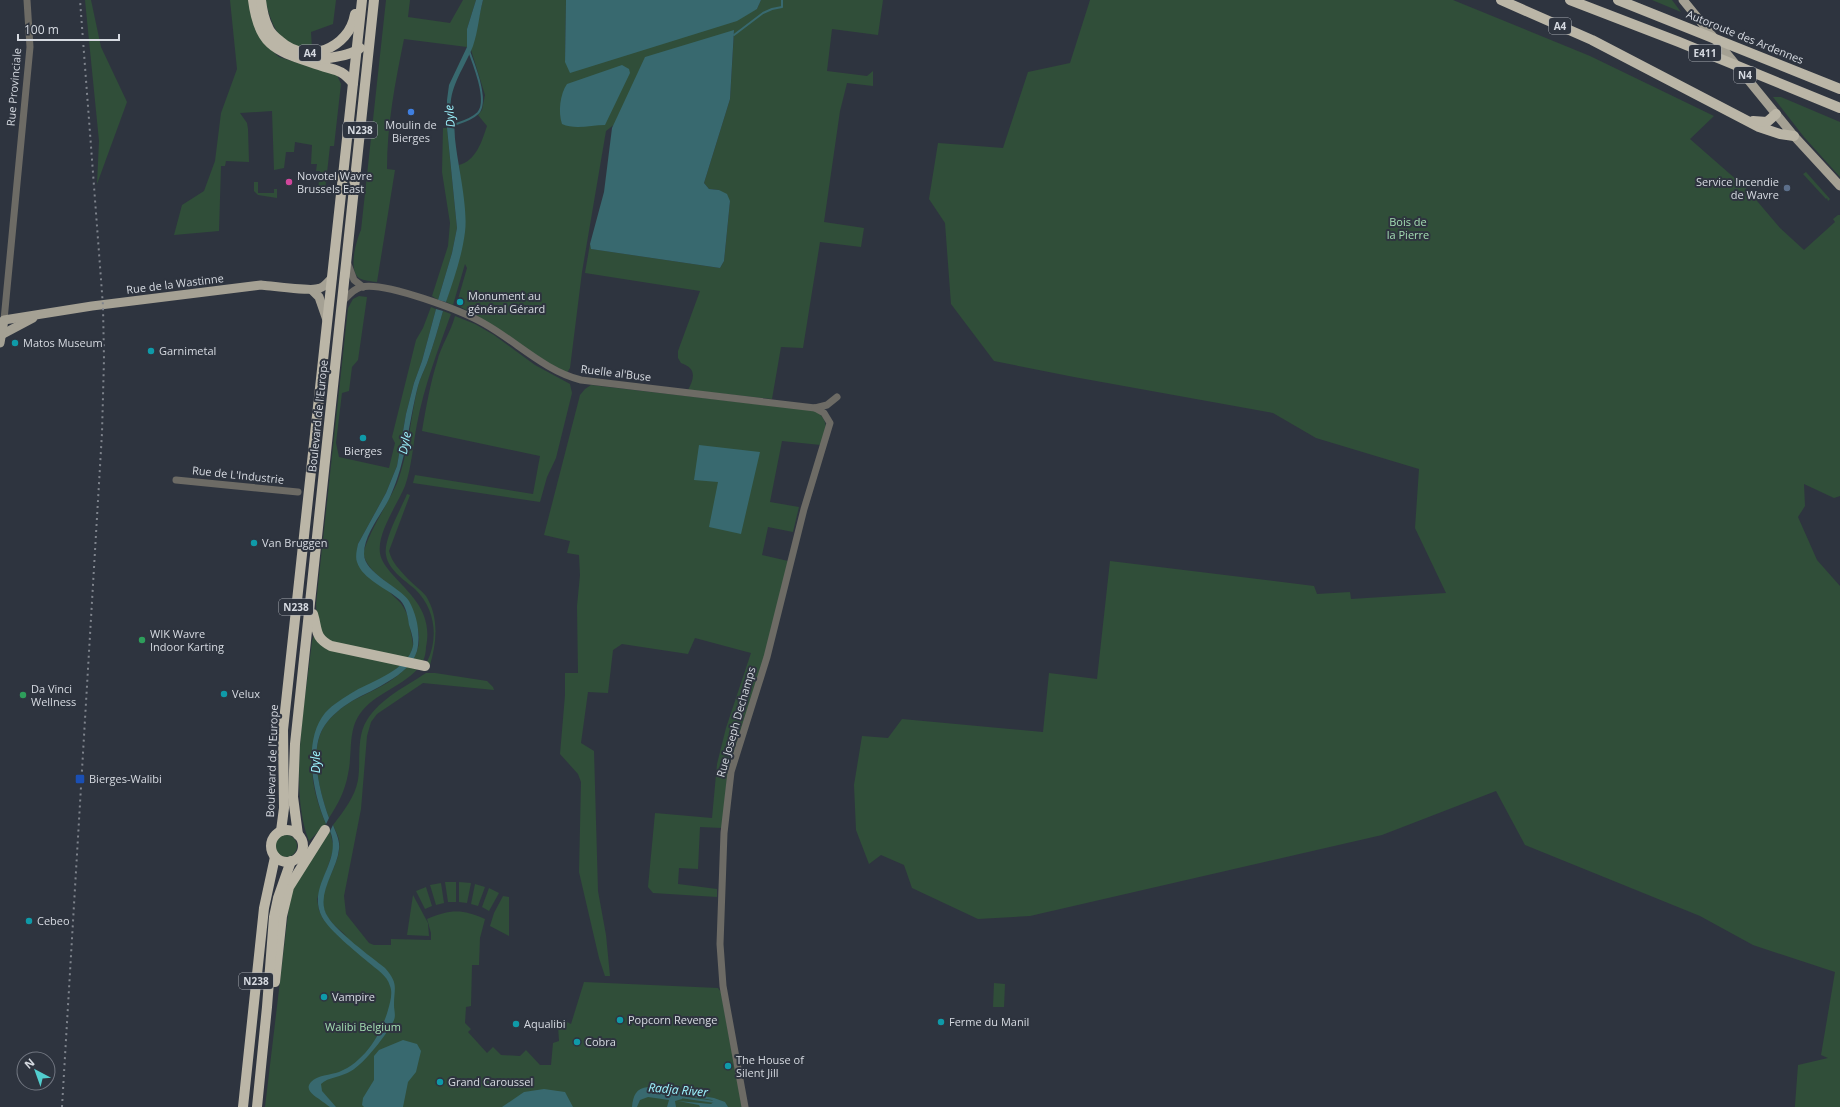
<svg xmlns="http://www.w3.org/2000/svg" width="1840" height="1107" viewBox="0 0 1840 1107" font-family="'Open Sans',sans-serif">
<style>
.green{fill:#304e39;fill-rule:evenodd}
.water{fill:#38696f}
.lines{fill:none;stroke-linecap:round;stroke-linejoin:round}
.stream{stroke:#38696f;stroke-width:2}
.minor{stroke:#6d6b65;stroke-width:7}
.major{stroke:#a5a194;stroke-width:9}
.highway{stroke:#bbb6a7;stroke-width:10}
.rail{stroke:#7f848d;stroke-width:2;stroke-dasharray:2 4;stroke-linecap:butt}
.shop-dot{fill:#3f7fe0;stroke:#2e343f;stroke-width:1.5}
.hotel-dot{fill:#d1479c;stroke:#2e343f;stroke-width:1.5}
.service-dot{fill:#5c6f8a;stroke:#2e343f;stroke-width:1.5}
.culture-dot{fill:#0f9aa8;stroke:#2e343f;stroke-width:1.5}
.leisure-dot{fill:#2e9e5b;stroke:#2e343f;stroke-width:1.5}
.transit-dot{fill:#1a4fb4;stroke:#2e343f;stroke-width:1.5}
.labels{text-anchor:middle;stroke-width:4;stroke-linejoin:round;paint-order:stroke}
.shield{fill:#2e343f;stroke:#a4a8b0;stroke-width:1}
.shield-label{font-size:10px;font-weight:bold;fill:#d6dae1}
.street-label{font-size:11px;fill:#d6dae1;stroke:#2e343f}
.poi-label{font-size:11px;fill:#d6dae1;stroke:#2e343f;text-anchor:start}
.park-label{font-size:11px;fill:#a4deb3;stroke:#2e343f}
.water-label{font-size:12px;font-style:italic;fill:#9ef5ff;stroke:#2e343f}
</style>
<rect width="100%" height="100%" fill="#2e343f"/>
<g class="green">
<polygon points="85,0 91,0 101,47 127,102 97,184 99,141"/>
<polygon points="230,0 250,0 267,46 279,57 337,75 341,84 334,146 330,146 325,191 318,190 320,171 316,171 317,164 311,164 312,145 295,142 294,152 286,152 284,168 274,170 272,111 240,113 247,123 248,129 249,162 226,161 225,166 221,166 219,231 174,235 182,205 204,191 215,161 221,113 237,69"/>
<path d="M 265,0 L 336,0 L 333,24 L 311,32 L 312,49 C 279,48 273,28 265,0 Z"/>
<path d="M 386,0 L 410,0 L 408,17 L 450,23 L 463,0 L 476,0 L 467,29 L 467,47 L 404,39 C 395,83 387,125 387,169 L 395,170 L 377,282 C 371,281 364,281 359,278 C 348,270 356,241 361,230 Z"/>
<path d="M 483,0 L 566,0 L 565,62 L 757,9 L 761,0 L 883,0 L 878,35 L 832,29 L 827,71 L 867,76 L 873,71 L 873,86 L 847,83 L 840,111 L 824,222 L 864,228 L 861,247 L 820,242 L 803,348 L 781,347 L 772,399 L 688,390 C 695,377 696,368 681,363 L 678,358 L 678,351 L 700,291 L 585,273 L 590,244 L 592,249 L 720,268 L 724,261 L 730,201 L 719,190 L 709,189 L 704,183 L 730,99 L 734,31 L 606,131 L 582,272 L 570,368 L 567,373 L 554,367 L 482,319 L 459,306 L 458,299 L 467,268 L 465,264 L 453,305 L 446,302 L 465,230 L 459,165 C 476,161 482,141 487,126 L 478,115 L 482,110 L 485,95 L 471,50 ZM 563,90 L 605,125 L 594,125 Z"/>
<polygon points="1090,0 1453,0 1590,56 1714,116 1690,139 1746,188 1780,228 1804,250 1835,222 1833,219 1838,215 1840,215 1840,496 1834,498 1804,484 1805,506 1798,517 1817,560 1840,586 1840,1107 1795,1107 1795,1105 1798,1065 1828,1058 1821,1055 1835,972 1753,945 1700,916 1525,845 1496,791 1382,835 1030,916 978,919 912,888 904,865 881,855 869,864 856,830 854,785 862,736 888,738 902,719 1043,732 1049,673 1097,679 1110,561 1314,586 1317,594 1350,592 1351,599 1446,593 1415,528 1419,469 1316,438 1273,413 1074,377 994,361 951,304 945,223 929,199 938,143 1003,148 1028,72 1070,63"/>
<polygon points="1652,0 1672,0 1681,12"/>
<polygon points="1773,97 1781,97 1840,122 1840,177 1804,137"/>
<polygon points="443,128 447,128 457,228 452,253 438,300 432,296 448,246 450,223 442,172"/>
<polygon points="1806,172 1830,199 1828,201 1827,198 1826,199 1803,174"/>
<polygon points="254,182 258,182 258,193 274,193 274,189 277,189 277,198 258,195 254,191"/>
<path d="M 359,296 L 367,297 L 358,360 L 352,367 L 349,391 L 342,393 L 336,443 L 339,457 L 389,468 L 395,443 L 392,437 L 416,340 L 423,328 L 431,307 L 436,309 L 422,361 L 414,383 L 406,414 L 397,466 L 386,493 L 358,544 L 357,553 C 367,565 377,578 388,590 C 394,598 401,601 405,610 C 408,615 409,622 410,628 C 411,633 413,641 413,646 C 408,677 345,689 326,713 C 323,716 321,722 320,727 C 306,760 312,791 326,824 L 309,841 C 288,791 306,696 312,641 L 317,625 L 316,604 L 348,308 L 353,299 Z"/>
<path d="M 443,311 L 451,314 C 438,350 424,386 417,424 C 413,444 412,466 405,486 C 397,505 377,533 380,553 C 381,561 387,568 392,574 C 412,596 433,613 426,647 C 426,651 425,657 423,661 C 412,683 378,691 362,711 C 347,729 353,753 348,774 C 345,791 338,804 329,818 C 320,793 308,750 325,725 C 331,716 342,707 352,701 C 363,695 375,690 387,683 C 398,676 413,664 417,651 C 423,633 415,618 406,603 C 403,599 401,594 398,591 C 386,581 369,572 364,556 C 361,545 391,498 397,483 C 409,452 410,418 418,386 C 420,378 424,371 427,363 C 433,346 438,329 443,311 Z"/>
<path d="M 455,316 L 475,324 L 494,335 L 535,365 L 570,384 L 572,393 L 556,458 L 547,477 L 540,502 L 413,483 L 415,475 L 533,494 L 540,456 L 422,431 C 426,408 430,384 437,362 C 441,345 451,332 455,316 Z"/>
<path d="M 591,385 L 817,411 C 830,424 826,429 821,445 L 782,441 L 770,502 L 799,507 L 793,532 L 768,527 L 762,555 L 788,561 L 766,655 L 727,778 L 722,828 L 700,827 L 698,869 L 679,868 L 678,884 L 717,889 L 717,897 L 653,893 L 648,887 L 655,813 L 712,818 L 717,764 L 726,728 L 751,653 L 695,638 L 688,654 L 622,644 L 613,650 L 608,693 L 588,692 L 581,743 L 594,751 L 598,891 L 606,935 L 610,976 L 605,976 L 599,958 L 579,872 L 581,782 L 578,774 L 560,754 L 565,695 L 565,673 L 578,673 L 577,606 L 580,575 L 579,555 L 567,553 L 570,541 L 544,535 L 580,395 L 585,389 Z"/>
<path d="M 407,494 L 410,495 L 389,551 C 392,563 400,570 408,579 C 413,584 421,590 426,596 C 439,617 437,642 430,665 L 427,662 C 439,638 435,608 415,589 C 404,580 388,569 386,555 C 383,540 401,509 407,494 Z"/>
<path d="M 426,673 L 435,673 L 487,681 L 493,687 L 494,690 L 423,683 L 377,714 L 371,722 L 367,736 L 361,809 L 344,896 L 346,914 L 369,943 L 374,945 L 391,945 L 391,939 L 431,940 L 431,933 L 427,919 C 450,909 463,909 485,919 L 480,938 L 479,965 L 472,965 L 471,1006 L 466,1007 L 465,1023 L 471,1029 L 468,1032 L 487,1053 L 493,1047 L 501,1055 L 520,1056 L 526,1050 L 540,1065 L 551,1065 L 553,1043 L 559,1041 L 558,1026 L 566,1026 L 567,1022 L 571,1024 L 584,982 L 718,988 L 721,992 L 742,1107 L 265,1107 L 291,889 L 330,831 L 334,848 L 317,899 L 319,910 L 323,919 L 348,937 C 340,930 327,921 324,909 C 318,886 343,864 339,840 C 338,835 335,830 333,825 C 343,812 355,797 358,780 C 361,761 356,737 367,720 C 381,698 405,687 426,673 Z"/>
<circle cx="286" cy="846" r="11"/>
<polygon points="445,882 456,882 456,902 448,902"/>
<polygon points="459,882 471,883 467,903 459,902"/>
<polygon points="441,883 444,903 436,905 430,885"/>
<polygon points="475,884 485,887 478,906 471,904"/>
<polygon points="426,887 432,906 425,909 416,891"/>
<polygon points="489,888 499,893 489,911 482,907"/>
<polygon points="413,895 428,923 429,936 407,935"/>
<polygon points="503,896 509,897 509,936 490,926 494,913"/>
<polygon points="994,983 1005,984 1004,1007 993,1007"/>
</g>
<g class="water">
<path d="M 476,0 L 483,0 C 479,15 478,32 473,46 C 464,69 448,88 451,113 L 453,113 C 455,124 454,136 456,147 C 459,170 468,209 465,232 C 462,256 454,279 446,302 L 438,300 L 452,253 L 457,228 L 447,128 L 447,100 L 449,85 L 467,47 L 467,29 Z"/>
<polygon points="566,0 761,0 757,9 737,21 570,73 565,62"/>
<polygon points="734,30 730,99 704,183 709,189 719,190 727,194 730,201 724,261 720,268 591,249 590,244 604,192 612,128 645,57"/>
<path d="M 622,65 L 629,69 L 630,73 L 605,125 C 591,125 575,130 562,124 C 558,112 560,94 567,84 Z"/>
<path d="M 436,309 L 443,311 C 438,329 433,346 427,363 C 424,371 420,378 418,386 C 408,424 407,460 390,497 C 382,514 364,534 364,554 C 364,573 400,587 409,601 C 417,615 421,635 417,651 C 413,664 401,674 389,681 C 377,689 364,694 352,701 C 342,707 331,716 325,725 C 308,749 320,793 329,818 L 326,824 C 313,794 302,741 325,713 C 333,704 345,697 355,691 C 372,681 408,670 413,646 C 414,640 411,631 409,625 C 408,617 406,606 400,600 C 388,589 362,579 357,562 C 355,557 357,549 358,544 L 386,493 L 397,466 L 406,414 L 414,383 L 422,361 Z"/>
<polygon points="699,445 760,452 741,534 709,527 718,482 694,480"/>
<path d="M 333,825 C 336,833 340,840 339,849 C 337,871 314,896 328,917 C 337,932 370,956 385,968 C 399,984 394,987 394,1005 C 394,1010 396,1015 394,1020 C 388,1033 364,1064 351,1071 C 342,1077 328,1077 321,1084 L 322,1091 L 336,1107 C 334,1107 332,1107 330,1107 C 328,1106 325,1103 323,1102 C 317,1097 303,1091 311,1082 C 317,1075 331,1075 339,1072 C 364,1062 381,1035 388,1010 C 390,1003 393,993 390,986 C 387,975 376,969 368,962 C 355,951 330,931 322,917 C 306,886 343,862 330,831 Z"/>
<polygon points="403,1040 417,1044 421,1051 416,1072 408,1082 403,1107 364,1107 362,1105 363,1098 374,1080 374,1056 379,1050"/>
<path d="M 648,1087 L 714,1098 L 725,1102 L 728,1107 L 700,1107 L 699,1105 L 678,1101 L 711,1104 L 714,1102 L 712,1100 L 684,1095 L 682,1099 L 675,1101 L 676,1107 L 667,1107 L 669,1100 L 648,1097 L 640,1100 L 637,1107 L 632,1107 C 633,1096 636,1088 648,1087 Z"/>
<polygon points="544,1089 565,1092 573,1107 502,1107 524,1092"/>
</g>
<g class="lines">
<g class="stream">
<polyline points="734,35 763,13 772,9 782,7 782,0"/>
<path d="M 453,125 C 462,122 471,120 478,113 C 489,101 474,65 469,51"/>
<polyline points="680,1097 715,1102"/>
</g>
<g class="minor">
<polyline points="348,264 354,280 363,287"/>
<path d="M 342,302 C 348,296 353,289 361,287 C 384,281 463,311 485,324 C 517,342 545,371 581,380 L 815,408 L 827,405 L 837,397"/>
<polyline points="4,320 30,47 27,0"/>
<polyline points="176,480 298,492"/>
<polyline points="745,1107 723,986 720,944 724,833 731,772 767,657 804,509 830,423 824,413 815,408"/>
</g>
<g class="major">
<polyline points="1683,0 1794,136 1840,186"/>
<polyline points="312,290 319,297 327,320"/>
<polyline points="1,335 33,318"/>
<path d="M 0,343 L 4,320 L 92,306 L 261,285 C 272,286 313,292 320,288 C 324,287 328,282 332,278"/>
</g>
<g class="highway">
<path d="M 253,0 C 259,49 278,51 319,65 C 336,71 340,68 353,83"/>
<path d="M 261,0 C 262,9 264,19 268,27 C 270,33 275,37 280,41 C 307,65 349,49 355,14"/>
<polyline points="1501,0 1592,40 1759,127 1780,134 1794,136"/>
<polyline points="1570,0 1679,42 1840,108"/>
<polyline points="1618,0 1840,89"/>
<path d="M 310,61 C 323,58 351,57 360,48"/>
<polyline points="1753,121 1767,122 1776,114"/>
<path d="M 313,614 C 318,630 314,637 331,646 L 425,666"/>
<circle cx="287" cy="846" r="16"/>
<polyline points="281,831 284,808 283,730 362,0"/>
<polyline points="298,835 293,797 295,744 374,0"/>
<polyline points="275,982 282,916 289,887 325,830"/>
<polyline points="243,1107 264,908 275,857"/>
<polyline points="257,1107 267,1007 274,917 278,898 291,861"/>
</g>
<polyline class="rail" points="62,1107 102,433 104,359 103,306 80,0"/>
</g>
<circle class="shop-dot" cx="411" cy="112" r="4"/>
<circle class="hotel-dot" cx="289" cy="182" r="4"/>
<circle class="service-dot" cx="1787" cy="188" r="4"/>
<g class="culture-dot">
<circle cx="460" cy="302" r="4"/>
<circle cx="15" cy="343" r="4"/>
<circle cx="151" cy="351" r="4"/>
<circle cx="363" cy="438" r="4"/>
<circle cx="254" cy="543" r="4"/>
<circle cx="224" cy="694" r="4"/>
<circle cx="29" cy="921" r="4"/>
<circle cx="324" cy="997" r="4"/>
<circle cx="620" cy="1020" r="4"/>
<circle cx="941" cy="1022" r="4"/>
<circle cx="516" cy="1024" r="4"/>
<circle cx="577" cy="1042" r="4"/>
<circle cx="728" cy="1066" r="4"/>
<circle cx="440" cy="1082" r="4"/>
</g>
<g class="leisure-dot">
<circle cx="142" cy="640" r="4"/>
<circle cx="23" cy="695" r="4"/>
</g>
<rect class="transit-dot" x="75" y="774" width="10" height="10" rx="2"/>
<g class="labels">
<g class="shield">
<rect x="1549" y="18" width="22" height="16" rx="3"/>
<rect x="299" y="45" width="22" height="16" rx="3"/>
<rect x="1689" y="45" width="32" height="16" rx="3"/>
<rect x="1734" y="67" width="22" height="16" rx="3"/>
<rect x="343" y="122" width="34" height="16" rx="3"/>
<rect x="279" y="599" width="34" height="16" rx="3"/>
<rect x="239" y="973" width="34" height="16" rx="3"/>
</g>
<g class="shield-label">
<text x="1560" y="30">A4</text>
<text x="310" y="57">A4</text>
<text x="1705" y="57">E411</text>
<text x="1745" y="79">N4</text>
<text x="360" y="134">N238</text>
<text x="296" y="611">N238</text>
<text x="256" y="985">N238</text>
</g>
<g class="street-label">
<text transform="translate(1745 37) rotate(22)" y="4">Autoroute des Ardennes</text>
<text transform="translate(14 87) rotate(-85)" y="4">Rue Provinciale</text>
<text transform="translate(175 284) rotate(-7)" y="4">Rue de la Wastinne</text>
<text transform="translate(616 373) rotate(7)" y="4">Ruelle al'Buse</text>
<text transform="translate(318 416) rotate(-84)" y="4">Boulevard de l'Europe</text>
<text transform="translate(238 475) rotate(6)" y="4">Rue de L'Industrie</text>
<text transform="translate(736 722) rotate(-74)" y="4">Rue Joseph Dechamps</text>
<text transform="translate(272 761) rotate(-88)" y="4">Boulevard de l'Europe</text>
</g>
<g class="poi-label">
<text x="411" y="129" text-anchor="middle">Moulin de<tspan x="411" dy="13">Bierges</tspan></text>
<text x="297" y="180">Novotel Wavre<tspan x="297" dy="13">Brussels East</tspan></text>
<text x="1779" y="186" text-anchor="end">Service Incendie<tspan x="1779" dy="13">de Wavre</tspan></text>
<text x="468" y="300">Monument au<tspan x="468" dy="13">général Gérard</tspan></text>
<text x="23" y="347">Matos Museum</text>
<text x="159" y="355">Garnimetal</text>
<text x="363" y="455" text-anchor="middle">Bierges</text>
<text x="262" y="547">Van Bruggen</text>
<text x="150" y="638">WIK Wavre<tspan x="150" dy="13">Indoor Karting</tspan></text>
<text x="31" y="693">Da Vinci<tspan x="31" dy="13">Wellness</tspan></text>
<text x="232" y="698">Velux</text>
<text x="89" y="783">Bierges-Walibi</text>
<text x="37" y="925">Cebeo</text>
<text x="332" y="1001">Vampire</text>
<text x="628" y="1024">Popcorn Revenge</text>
<text x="949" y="1026">Ferme du Manil</text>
<text x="524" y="1028">Aqualibi</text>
<text x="585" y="1046">Cobra</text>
<text x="736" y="1064">The House of<tspan x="736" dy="13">Silent Jill</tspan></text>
<text x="448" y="1086">Grand Caroussel</text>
</g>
<g class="park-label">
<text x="1408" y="226">Bois de<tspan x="1408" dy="13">la Pierre</tspan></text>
<text x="363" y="1031">Walibi Belgium</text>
</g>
<g class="water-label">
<text transform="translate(450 116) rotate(-94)" y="4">Dyle</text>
<text transform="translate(405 443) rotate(-79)" y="4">Dyle</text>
<text transform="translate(316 762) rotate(-90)" y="4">Dyle</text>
<text transform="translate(678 1090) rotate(5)" y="4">Radja River</text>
</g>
</g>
<g transform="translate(36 1071) rotate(319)"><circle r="19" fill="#2e343f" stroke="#717680"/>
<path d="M0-3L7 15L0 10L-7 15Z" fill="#52cdce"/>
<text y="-6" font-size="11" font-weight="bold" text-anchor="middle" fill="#d6dae1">N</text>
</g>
<path d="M18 34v6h101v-6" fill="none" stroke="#d6dae1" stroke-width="2"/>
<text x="24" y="34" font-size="12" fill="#d6dae1" stroke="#2e343f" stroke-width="3" paint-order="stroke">100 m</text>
</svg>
